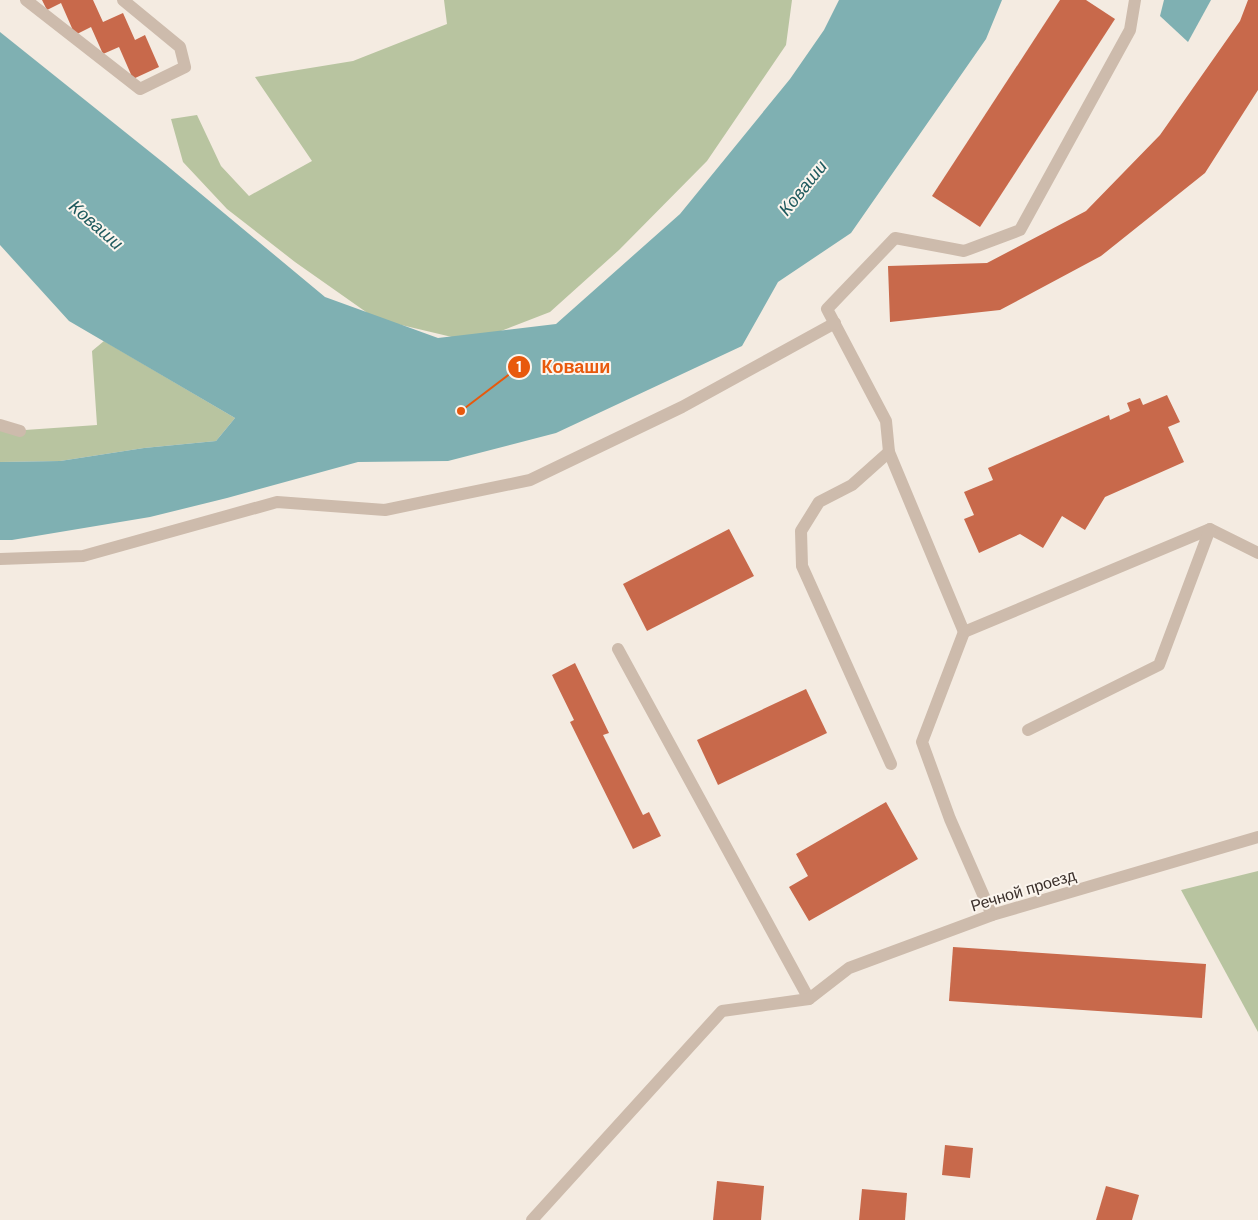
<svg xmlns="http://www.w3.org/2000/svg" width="1258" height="1220" viewBox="0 0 1258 1220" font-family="'DM Sans',sans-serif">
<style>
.green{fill:#b8c4a0}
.water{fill:#7fb0b2}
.building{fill:#c8694b}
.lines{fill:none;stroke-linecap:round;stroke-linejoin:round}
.minor{stroke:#cdbbac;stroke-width:12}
.labels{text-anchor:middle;stroke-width:4;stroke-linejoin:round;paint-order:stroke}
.street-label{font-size:16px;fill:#3b302b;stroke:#fbf5ee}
.water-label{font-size:18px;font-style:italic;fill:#1f5a5e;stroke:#fbf5ee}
.leader{fill:none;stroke:#e8590c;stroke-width:2}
.callout-dot{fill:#e8590c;stroke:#fbf5ee;stroke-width:2}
.mark-label{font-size:15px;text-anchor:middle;font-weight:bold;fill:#fff}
.callout-label{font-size:18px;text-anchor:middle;font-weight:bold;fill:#e8590c;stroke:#fbf5ee;stroke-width:4;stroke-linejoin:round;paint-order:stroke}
</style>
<rect width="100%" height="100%" fill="#f4ebe1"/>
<g class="green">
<polygon points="444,0 792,0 786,45 707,161 619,250 550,312 473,342 376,319 295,262 227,209 183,162 171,119 197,115 221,166 249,196 312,161 255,77 353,61 447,24"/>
<polygon points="104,341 235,418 216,441 144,448 60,461 0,462 0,425 25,430 97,425 92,351"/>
<polygon points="1258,871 1258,1032 1181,890"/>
</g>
<g class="water">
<polygon points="839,0 1002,0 986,39 851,233 778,282 742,346 556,433 448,461 358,462 227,498 150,517 12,540 0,540 0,462 60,461 144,448 216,441 235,418 69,321 0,245 0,32 165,164 325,297 438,338 556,324 680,214 790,79 824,30"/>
<polygon points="1164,0 1211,0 1188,42 1160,16"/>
</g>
<g class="building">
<polygon points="42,0 93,0 103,22 123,13 135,40 145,35 159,67 133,79 119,47 103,54 91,27 75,35 61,3 47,10"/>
<polygon points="1060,0 1086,0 1115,19 980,227 932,196"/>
<polygon points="1248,0 1258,0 1258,90 1205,173 1101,256 1000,310 890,322 888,266 987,263 1086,211 1160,135 1240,21"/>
<polygon points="1167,395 1180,422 1168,427 1184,462 1105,497 1085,530 1062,516 1043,548 1020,534 979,553 964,519 974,515 964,492 993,480 988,468 1109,415 1110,420 1130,411 1127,403 1140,398 1143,405"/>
<polygon points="729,529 754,576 647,631 623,584"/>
<polygon points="575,663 609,733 603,735 643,815 649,812 661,836 633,849 570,722 574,720 552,675"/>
<polygon points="806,689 827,733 718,785 697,740"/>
<polygon points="886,802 918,859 809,921 789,887 808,876 796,854"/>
<polygon points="953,947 1206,964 1202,1018 949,1001"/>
<polygon points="945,1145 973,1148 970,1178 942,1175"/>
<polygon points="717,1181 764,1186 761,1220 713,1220"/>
<polygon points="1106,1186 1139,1195 1132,1220 1096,1220"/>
<polygon points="862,1189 907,1193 905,1220 859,1220"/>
</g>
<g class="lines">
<g class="minor">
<polyline points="26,0 140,89 185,67 180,47 123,0"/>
<polyline points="1135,0 1130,30 1020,230 964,251 895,238 827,309 886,421 889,452 964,632 1210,529 1258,553"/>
<polyline points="0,425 20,431"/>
<polyline points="889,452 852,485 819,502 801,531 802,566 891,764"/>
<polyline points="0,559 83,556 277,502 385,510 530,480 682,407 835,323"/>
<polyline points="964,632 922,742 950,819 992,915"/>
<polyline points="618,649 809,999"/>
<polyline points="1028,730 1159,665 1210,529"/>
<polyline points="532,1220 722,1011 809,999 849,968 992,915 1258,837"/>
</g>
</g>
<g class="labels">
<g class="street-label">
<text transform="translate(1023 890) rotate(-17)" y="6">Речной проезд</text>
</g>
<g class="water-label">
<text transform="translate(803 188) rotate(-51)" y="6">Коваши</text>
<text transform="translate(96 225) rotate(41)" y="6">Коваши</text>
</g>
</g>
<path class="leader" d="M461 411L519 367"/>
<g class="callout-dot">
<circle cx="461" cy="411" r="5"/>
<circle cx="519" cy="367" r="12"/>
</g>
<g class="mark-label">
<text x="519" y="372">1</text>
</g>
<g class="callout-label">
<text x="576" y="373">Коваши</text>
</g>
</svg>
